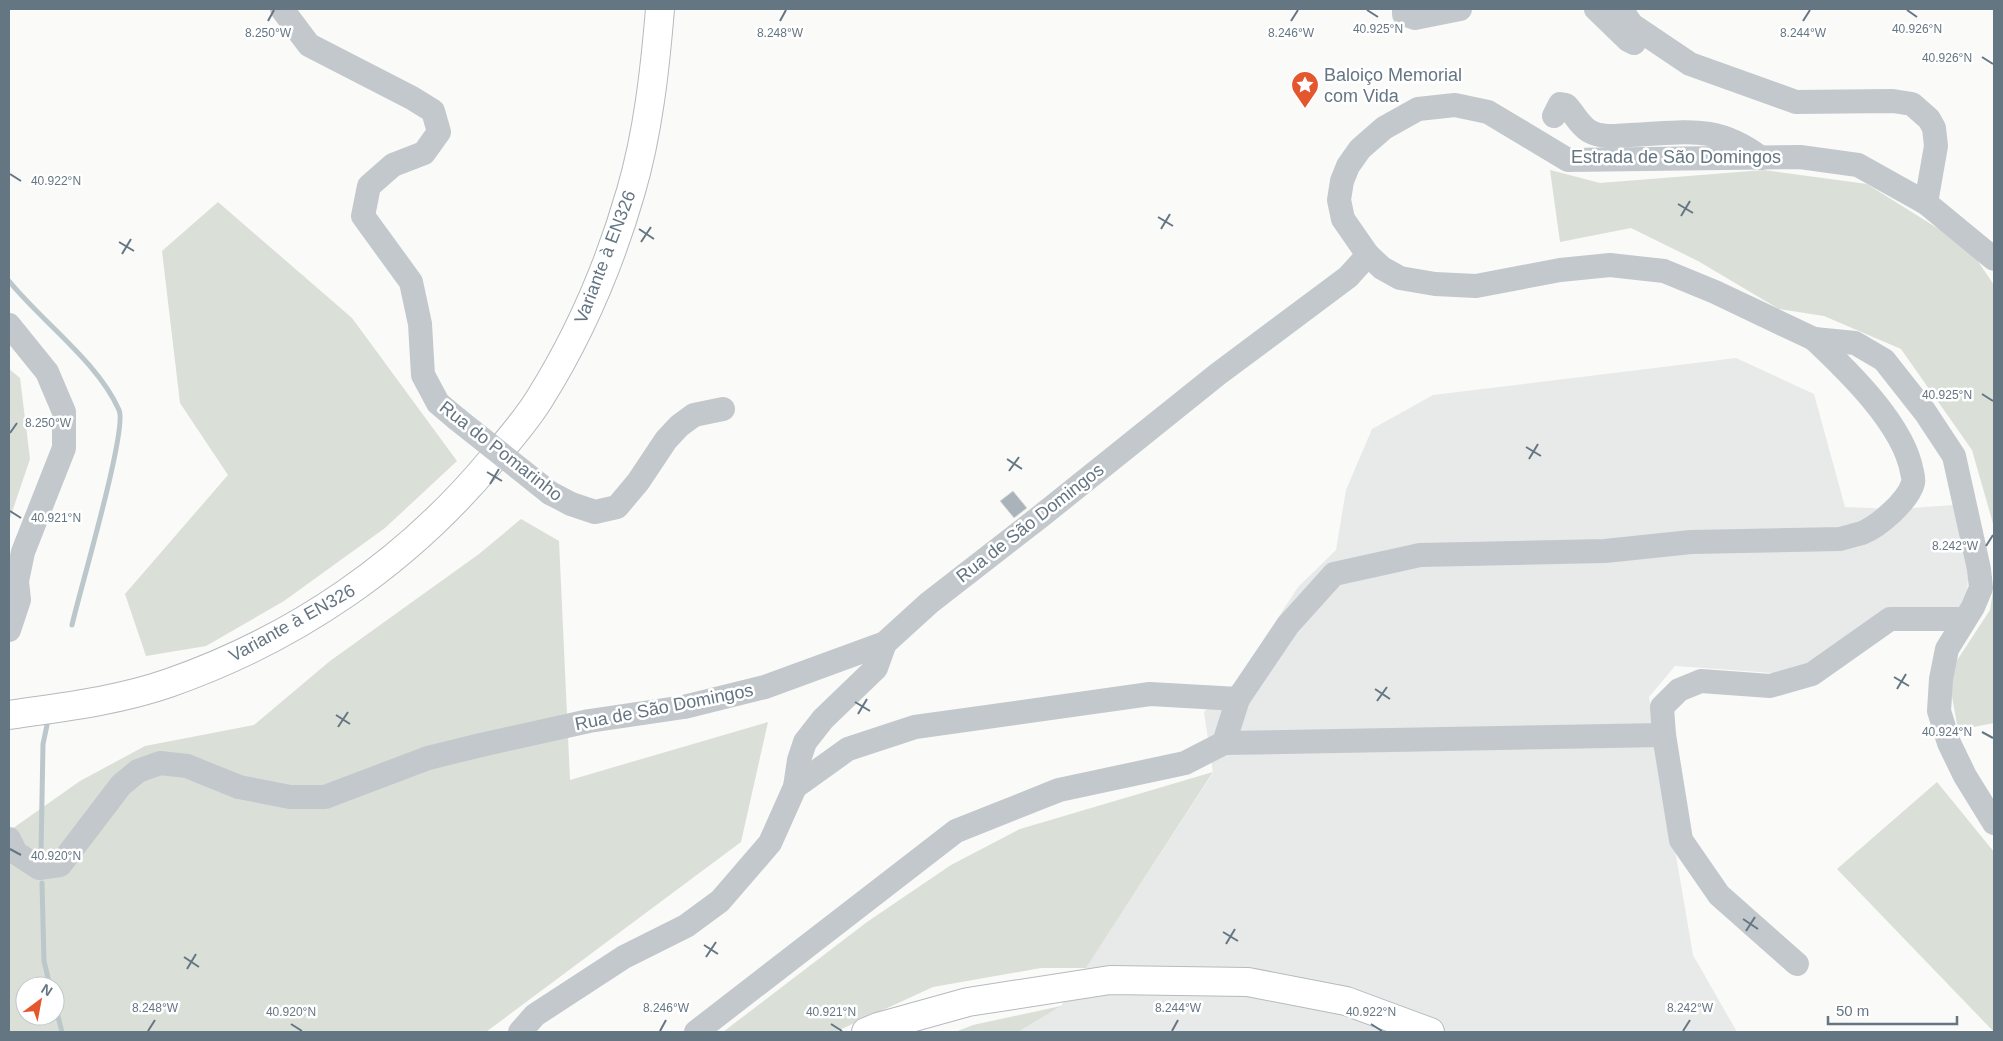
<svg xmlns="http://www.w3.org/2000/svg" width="2003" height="1041" viewBox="0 0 2003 1041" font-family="Helvetica,sans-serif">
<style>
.built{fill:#e8e9e9}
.green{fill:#dadfd7;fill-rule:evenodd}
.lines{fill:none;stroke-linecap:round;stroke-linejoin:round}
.stream{stroke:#bbc7cb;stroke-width:5}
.building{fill:#aab3b9;stroke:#dcdcda}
.major-casing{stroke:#b5babe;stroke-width:30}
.minor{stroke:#c3c8cc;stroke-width:24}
.major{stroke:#fff;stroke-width:28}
.minor-bridge{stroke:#c3c8cc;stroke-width:24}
.ticks{fill:none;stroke:#657683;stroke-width:2}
.labels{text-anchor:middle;stroke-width:5;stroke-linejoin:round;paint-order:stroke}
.poi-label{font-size:18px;fill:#657683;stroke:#fff;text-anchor:start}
.street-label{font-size:18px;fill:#657683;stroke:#fff}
.ticks-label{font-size:12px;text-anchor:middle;fill:#657683;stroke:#fff;stroke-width:5;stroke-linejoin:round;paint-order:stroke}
</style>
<rect width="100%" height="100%" fill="#fafaf8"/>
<polygon class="built" points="1736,358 1814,394 1845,507 1896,509 1954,505 1969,563 1967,594 1959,613 1886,612 1825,655 1786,674 1675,666 1649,697 1693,955 1737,1032 1018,1032 1061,1006 1213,773 1204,712 1236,682 1298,587 1336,550 1346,490 1372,429 1433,395"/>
<g class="green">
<polygon points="1550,170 1600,183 1764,170 1867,184 1969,248 1994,285 1994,527 1972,450 1901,349 1824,316 1779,309 1698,261 1631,228 1560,242"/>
<polygon points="218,202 352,318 457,461 385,528 284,601 206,646 146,656 125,594 228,475 180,403 162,251"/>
<polygon points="9,369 20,378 30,459 9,521"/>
<path d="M 521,519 L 559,541 L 570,780 L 768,722 L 741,842 L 486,1032 L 9,1032 L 9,831 L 80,781 L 145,746 L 254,725 L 330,661 L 479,554 ZM 25,986 L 55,986 L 55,1016 L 25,1016 Z"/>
<polygon points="1994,584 1994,723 1958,730 1948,674 1990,610"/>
<polygon points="1213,772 1086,968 1041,968 933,987 835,1032 723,1032 867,922 951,865 1020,829"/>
<polygon points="1937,782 1994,852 1994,1032 1837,869"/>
<polygon points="1061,1006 1018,1032 955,1032 973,1025"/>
</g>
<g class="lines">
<g class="stream">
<path d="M 9,281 C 43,323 97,361 119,410 C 128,429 79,593 72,625"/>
<polyline points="41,852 43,744 47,725"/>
<polyline points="42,883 44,961 50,986"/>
<polyline points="55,1005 62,1032"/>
</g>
</g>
<polygon class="building" points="1013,491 1027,508 1014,518 1000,501"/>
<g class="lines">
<defs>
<g id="major">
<path d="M 9,715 C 63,707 117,701 169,683 C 295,639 406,563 491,461 C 508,441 526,421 540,398 C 580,334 610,264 631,191 C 648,133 655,69 660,9"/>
<polyline points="866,1032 878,1027 968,1002 1110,980 1248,982 1346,1001 1430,1032"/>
</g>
</defs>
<use href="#major" class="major-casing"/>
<g class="minor">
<polyline points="282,9 309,45 412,98 433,111 439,132 424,153 393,165 369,186 363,216 411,282 420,324 423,375 438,403 457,419"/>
<polyline points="1404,9 1404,14 1415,18 1460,9"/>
<polyline points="1596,9 1628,40 1634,43"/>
<polyline points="1621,9 1632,25 1690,64 1796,102 1893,101 1912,104 1929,119 1934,128 1936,146 1926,203"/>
<path d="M 1554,116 L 1560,104 L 1566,105 C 1574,113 1579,125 1589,131 C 1601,138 1617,136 1630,135 C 1684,133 1715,123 1761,158"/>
<polyline points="1994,259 1926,203 1858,165 1800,157 1568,160 1488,112 1455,105 1418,109 1384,128 1360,149 1348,166 1342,181 1339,200 1343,219 1368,255 1382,268 1400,278 1435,284 1476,286 1560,270 1610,265 1664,271 1715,292 1814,339 1855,343 1884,360 1925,412 1954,456 1979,569 1981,588 1973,607 1947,649 1941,679 1939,711 1949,743 1965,776 1994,823"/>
<polyline points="9,325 47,372 64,412 64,448 23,552 17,581 19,600 9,630"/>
<polyline points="550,493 571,504 595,512 617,507 638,482 666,440 679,426 694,415 723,409"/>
<polyline points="1224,743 1664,735"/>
<polyline points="795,787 848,749 915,727 1150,694 1238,699"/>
<polyline points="9,839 16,853 39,868 60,865 121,785 138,771 160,763 187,766 239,787 290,797 325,797 428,758 481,745 589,721 684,707 765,687 885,643 929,603 1041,516 1218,374 1348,277 1368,255"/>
<polyline points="1797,964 1719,895 1681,840 1664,735 1662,707 1679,690 1701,681 1770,686 1812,674 1890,619 1965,619"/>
<polyline points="520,1032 535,1015 624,957 686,926 720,901 770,843 795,787 799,760 805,742 823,719 876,668 885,643"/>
<path d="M 696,1032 L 956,831 L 1059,790 L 1185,763 L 1224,743 L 1238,699 L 1288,625 L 1334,574 L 1420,555 L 1605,551 L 1691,542 L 1840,539 C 1847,537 1855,535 1862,533 C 1879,526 1908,501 1913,483 C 1914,480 1913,476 1912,472 C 1904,425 1848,371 1814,339"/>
</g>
<use href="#major" class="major"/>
<polyline class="minor-bridge" points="457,419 550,493"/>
</g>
<path class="ticks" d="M 1367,10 L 1378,17M 1907,10 L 1917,17M 268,21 L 274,10M 780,21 L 786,10M 1291,21 L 1298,10M 1803,21 L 1810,10M 1982,57 L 1993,64M 10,174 L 21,181M 1678,204 L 1693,213M 1681,216 L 1690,201M 1158,217 L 1173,226M 639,229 L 654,239M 1161,229 L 1170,214M 119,242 L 134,251M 641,242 L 651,227M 122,254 L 131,239M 1982,394 L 1993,401M 10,433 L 17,423M 1526,447 L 1541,456M 1007,459 L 1022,469M 1529,459 L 1538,444M 1009,471 L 1019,457M 487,472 L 502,481M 490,484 L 499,469M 10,511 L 21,518M 1986,546 L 1993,535M 1894,677 L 1909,686M 1375,689 L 1390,699M 1897,689 L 1906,674M 1377,701 L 1387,687M 855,702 L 870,711M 858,714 L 867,699M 336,715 L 350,724M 338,727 L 348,712M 1982,732 L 1993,738M 10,849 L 21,855M 1743,919 L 1758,929M 1746,931 L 1755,917M 1223,932 L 1238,941M 1226,944 L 1235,929M 704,945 L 718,954M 184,957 L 199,967M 706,957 L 716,942M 187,969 L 196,954M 291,1024 L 302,1031M 831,1024 L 842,1031M 1371,1024 L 1382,1031M 148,1031 L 155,1020M 660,1031 L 666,1020M 1172,1031 L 1178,1020M 1683,1031 L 1690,1020"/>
<defs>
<symbol id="sight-pin" viewBox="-11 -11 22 30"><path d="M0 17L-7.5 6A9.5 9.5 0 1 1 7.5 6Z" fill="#e4572e" stroke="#fff"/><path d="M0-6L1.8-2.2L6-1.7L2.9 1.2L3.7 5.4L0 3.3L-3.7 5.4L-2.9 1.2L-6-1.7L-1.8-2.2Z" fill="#fff"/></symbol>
</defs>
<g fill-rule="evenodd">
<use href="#sight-pin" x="1289" y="69" width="32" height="43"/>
</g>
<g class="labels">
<g class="poi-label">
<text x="1324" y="81">Baloiço Memorial<tspan x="1324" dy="21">com Vida</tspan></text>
</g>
<g class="street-label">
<text x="1676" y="163">Estrada de São Domingos</text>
<text transform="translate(605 257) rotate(-69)" y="6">Variante à EN326</text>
<text transform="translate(501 451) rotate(38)" y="6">Rua do Pomarinho</text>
<text transform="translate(1030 523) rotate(-38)" y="6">Rua de São Domingos</text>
<text transform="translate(292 623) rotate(-29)" y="6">Variante à EN326</text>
<text transform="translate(664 707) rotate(-11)" y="6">Rua de São Domingos</text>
</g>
</g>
<g class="ticks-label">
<text x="1378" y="33">40.925°N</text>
<text x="1917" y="33">40.926°N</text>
<text x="268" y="37">8.250°W</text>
<text x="780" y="37">8.248°W</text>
<text x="1291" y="37">8.246°W</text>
<text x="1803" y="37">8.244°W</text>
<text x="1947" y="62">40.926°N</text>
<text x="56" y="185">40.922°N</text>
<text x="1947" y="399">40.925°N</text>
<text x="48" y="427">8.250°W</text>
<text x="56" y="522">40.921°N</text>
<text x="1955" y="550">8.242°W</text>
<text x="1947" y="736">40.924°N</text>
<text x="56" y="860">40.920°N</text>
<text x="155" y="1012">8.248°W</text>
<text x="666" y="1012">8.246°W</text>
<text x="1178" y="1012">8.244°W</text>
<text x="1690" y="1012">8.242°W</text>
<text x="291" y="1016">40.920°N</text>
<text x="831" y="1016">40.921°N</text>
<text x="1371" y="1016">40.922°N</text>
</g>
<rect width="2003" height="1041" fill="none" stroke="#657683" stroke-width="20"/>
<g transform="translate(40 1001) rotate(32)"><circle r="24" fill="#ffffff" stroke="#c1c8cd"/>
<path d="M0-4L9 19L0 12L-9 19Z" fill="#e4572e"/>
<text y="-8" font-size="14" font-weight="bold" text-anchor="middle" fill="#657683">N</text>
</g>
<path d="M1828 1016v8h129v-8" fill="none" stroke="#657683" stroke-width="2.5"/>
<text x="1836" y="1016" font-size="15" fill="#657683" stroke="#ffffff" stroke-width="4" paint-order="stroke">50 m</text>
</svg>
